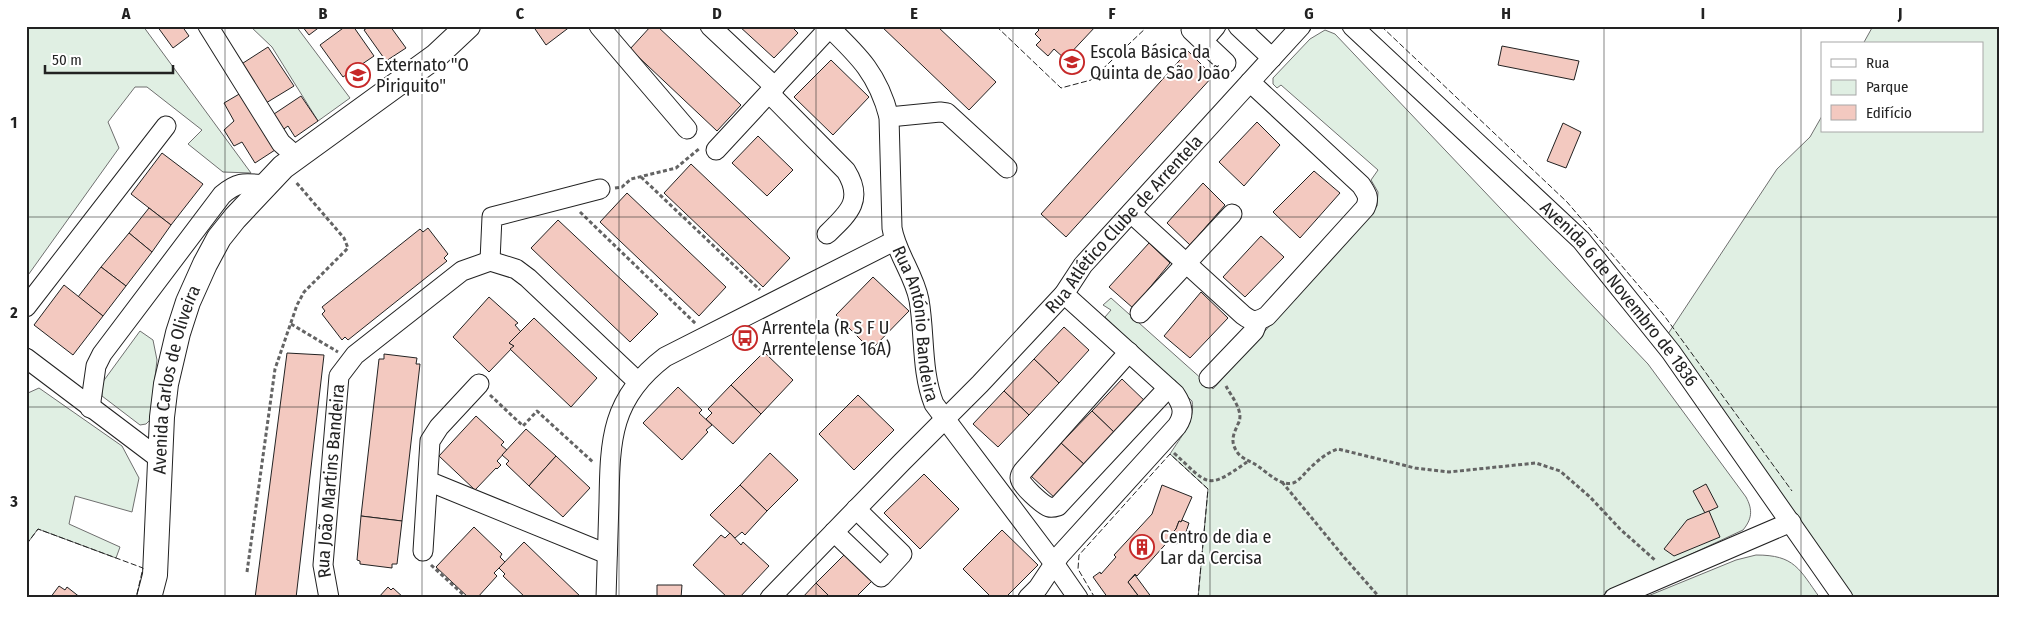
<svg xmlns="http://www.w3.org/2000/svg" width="2026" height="624" viewBox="0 0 2026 624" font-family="'Fira Sans Condensed',sans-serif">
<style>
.green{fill:#e0efe3;stroke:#6f6f6f}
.building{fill:#f3c9c0;stroke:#222}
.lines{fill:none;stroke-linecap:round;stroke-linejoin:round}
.minor-casing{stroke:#222;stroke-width:21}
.major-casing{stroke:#222;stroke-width:26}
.path{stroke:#646464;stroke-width:3;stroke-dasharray:4 2.5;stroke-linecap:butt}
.minor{stroke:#fff;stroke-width:19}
.major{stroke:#fff;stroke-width:24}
.fence{stroke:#222;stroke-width:1;stroke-dasharray:6 2.5;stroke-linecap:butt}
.grid{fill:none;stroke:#222;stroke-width:1;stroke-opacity:0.55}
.labels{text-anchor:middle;stroke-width:4;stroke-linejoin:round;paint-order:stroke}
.poi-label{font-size:18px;fill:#222;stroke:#fff;text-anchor:start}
.street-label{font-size:18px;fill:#222;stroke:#fff}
.neatline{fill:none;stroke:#222;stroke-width:2}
.grid-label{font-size:16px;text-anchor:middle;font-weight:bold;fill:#222}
</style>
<rect width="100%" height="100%" fill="#fff"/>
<g class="green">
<polygon points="26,26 143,26 251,173 223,172 188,144 202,130 147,87 135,87 108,122 119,148 26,278"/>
<polygon points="250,26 296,26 350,98 318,121 272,47"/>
<polygon points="1873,26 2000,26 2000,598 1938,598 1936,595 1934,598 1853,598 1666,337 1777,169 1810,137 1822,116 1822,131 1982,131 1982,44 1863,44"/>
<path d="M 1325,30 L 1335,34 L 1648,364 L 1746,497 C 1753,510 1752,519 1743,530 L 1597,598 L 1198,598 L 1208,489 L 1170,454 C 1180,438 1196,420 1192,401 L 1105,317 L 1111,310 L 1103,305 L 1111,298 L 1213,389 L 1377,206 L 1378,192 L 1371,180 L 1378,170 L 1281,85 L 1277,88 L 1273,84 L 1273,78 L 1310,39 Z"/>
<polygon points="140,331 153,340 157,360 150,420 146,424 140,425 102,396 102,383"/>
<polygon points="39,388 122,446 139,478 132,512 75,496 69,524 120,547 116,558 38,529 26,545 26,391 28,393"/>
<path d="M 1756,555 C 1795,555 1799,569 1820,598 L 1643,598 L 1736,560 Z"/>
</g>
<g class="building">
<polygon points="157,26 182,26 189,36 173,48"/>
<polygon points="302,26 321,26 309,35"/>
<polygon points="346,26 353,26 374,56 343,77 320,45"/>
<polygon points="370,26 390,26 406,48 386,61 364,30"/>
<polygon points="533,26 571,26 546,45"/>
<polygon points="651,26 657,26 741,105 717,131 630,49"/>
<polygon points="739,26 791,26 798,33 774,58"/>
<polygon points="881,26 937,26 996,82 969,110"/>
<polygon points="1035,26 1096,26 1065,59 1054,49 1048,56 1036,45 1041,40 1035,34 1039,30"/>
<polygon points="1502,46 1579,61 1574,80 1498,65"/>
<polygon points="268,47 294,86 266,103 240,65"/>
<polygon points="1188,51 1213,76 1066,237 1041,214"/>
<polygon points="831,60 869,97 833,135 794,97"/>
<polygon points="241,93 275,150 255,163 242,142 234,146 224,130 234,121 224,103"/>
<polygon points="301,96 318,121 295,137 288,126 281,131 271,116"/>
<polygon points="1257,122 1280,145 1244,186 1219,162"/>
<polygon points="1563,123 1581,132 1566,168 1547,161"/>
<polygon points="758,136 793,170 767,196 732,163"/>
<polygon points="162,153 203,184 171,225 131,194"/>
<polygon points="691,164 790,258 763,287 664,193"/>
<polygon points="1314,171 1340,193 1300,238 1273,212"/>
<polygon points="1203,183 1225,205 1190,245 1167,223"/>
<polygon points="627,193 726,287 699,316 600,222"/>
<polygon points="149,208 171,225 152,252 129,233"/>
<polygon points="558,220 658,314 630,342 531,248"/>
<polygon points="428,228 448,254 444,258 447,261 348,340 345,337 342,340 322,314 325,311 322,307 420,229 423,232"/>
<polygon points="129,233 152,252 126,286 101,267"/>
<polygon points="1261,236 1284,257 1245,297 1223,277"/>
<polygon points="1149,243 1170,263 1133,308 1109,287"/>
<polygon points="101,267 126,286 103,316 78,297"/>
<polygon points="873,277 909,311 871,350 836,315"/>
<polygon points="64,285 103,316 73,355 34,325"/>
<polygon points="1201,292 1228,318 1190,358 1164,336"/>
<polygon points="489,297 518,323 515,325 521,332 509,343 514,346 489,372 453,337"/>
<polygon points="534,318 597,378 571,407 510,349 514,346 509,343"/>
<polygon points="1064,327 1089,350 1059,383 1034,359"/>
<polygon points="764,352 793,380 761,414 731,385"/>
<polygon points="287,353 324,355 296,598 255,598"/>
<polygon points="384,354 417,358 416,364 420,364 402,521 361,516 379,359 384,359"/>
<polygon points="1034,359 1059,383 1029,415 1004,391"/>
<polygon points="1122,379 1147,403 1117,435 1092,411"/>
<polygon points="731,385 761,414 733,444 706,419 712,413 708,409"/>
<polygon points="678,387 702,410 699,413 712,425 706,430 708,432 682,460 643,423"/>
<polygon points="1004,391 1029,415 998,447 973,424"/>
<polygon points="858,395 894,430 854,470 819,434"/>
<polygon points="1092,411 1117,435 1087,467 1061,443"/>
<polygon points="476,416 504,442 501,445 507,450 497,461 501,465 497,469 496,468 475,490 439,456"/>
<polygon points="526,429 556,456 529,486 506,464 509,461 502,455"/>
<polygon points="1061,443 1087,467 1056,499 1031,476"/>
<polygon points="770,453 798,480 767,511 740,485"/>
<polygon points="556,456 590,488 563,517 529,486"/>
<polygon points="924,474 959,509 920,549 884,513"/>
<polygon points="1706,484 1718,507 1705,513 1693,491"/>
<polygon points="740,485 767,511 745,535 742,532 735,538 710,515"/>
<polygon points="1162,485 1192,497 1181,522 1179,521 1176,529 1170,535 1172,537 1137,576 1135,574 1128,582 1140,598 1108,598 1093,577 1100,572 1101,574 1116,557 1114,555 1152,514"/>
<polygon points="1709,511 1720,537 1674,556 1664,549 1687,520"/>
<polygon points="361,516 402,521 397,564 392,564 392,568 360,564 360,561 357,560"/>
<polygon points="1182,520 1189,523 1185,535 1177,544 1170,538 1172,537 1170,535 1176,529 1179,521 1181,522"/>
<polygon points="474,527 502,554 500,557 505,562 494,573 497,576 477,598 469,598 436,567"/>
<polygon points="1002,530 1038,565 1005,598 992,598 963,569"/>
<polygon points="730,533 741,545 743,542 769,566 739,598 728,598 693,565 721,535 725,538"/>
<polygon points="524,542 582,598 526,598 503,576 505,574 499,568"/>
<polygon points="847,552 874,579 855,598 831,598 816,583"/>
<polygon points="1135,575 1152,598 1140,598 1128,582"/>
<polygon points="816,583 831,598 802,598"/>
<polygon points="657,585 682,585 681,598 657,598"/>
<polygon points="59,586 65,590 67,587 81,598 50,598"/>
<polygon points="388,587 391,590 393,588 404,598 378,598"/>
</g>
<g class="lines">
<defs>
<g id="minor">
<polyline points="208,26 281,143 297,157"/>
<polyline points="599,26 687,129"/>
<polyline points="710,26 775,87"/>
<path id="s1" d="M 828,26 C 859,56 878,74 889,117 L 892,228 C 896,253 914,274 919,300 C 925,334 921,371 934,404 L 1053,562 L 1078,598"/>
<polyline points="1238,26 1272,58"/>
<path id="s2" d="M 1352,26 L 1581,240 L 1671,352 L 1843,598"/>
<polyline points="1191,30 1226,63"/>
<polyline points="1203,41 1216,26"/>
<path d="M 769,93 L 846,171 C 864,200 849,213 827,234"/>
<polyline points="889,117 940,112 947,113 1007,168"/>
<polyline points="716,150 831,26"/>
<path d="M 1131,213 L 1243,315 C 1252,322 1257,322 1267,316 L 1365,208 C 1370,198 1367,194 1361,185 L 1250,82"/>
<polyline points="490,261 516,269 528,278 638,382"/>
<polyline points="490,261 492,217 600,189"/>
<polyline points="26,307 166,126"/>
<polyline points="1140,313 1232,214"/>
<path d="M 1129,352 L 1023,471 C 1021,474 1020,475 1020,478 C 1020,485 1043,505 1049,507 C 1052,508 1055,507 1058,506 L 1168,388"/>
<polyline points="26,358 161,460"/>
<polyline points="1209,378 1254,331 1258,321"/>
<path d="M 90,408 L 96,366 L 102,354 L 222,195 C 238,181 245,183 265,185"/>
<polyline points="428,481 607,554"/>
<polyline points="834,532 881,577 902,554 856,509"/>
<polyline points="423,551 430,441 439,427 479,384"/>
<path id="s3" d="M 329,598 L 323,565 L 339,376 L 355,355 L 462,271 L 490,261"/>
<path d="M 606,598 C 607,566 608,534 609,502 C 610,439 611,398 665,357 L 894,241"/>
<path id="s4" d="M 770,598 L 902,462 L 980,384 L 1064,294 L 1083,265 L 1301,26"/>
<path d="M 1028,598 L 1038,588 L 1060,555 L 1177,426 C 1185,414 1183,406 1175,394 L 1064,294"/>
<polyline points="1614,598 1791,522"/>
</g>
<g id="major">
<path id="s5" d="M 149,598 L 155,575 L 162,417 L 166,384 L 178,333 L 188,302 L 205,264 L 219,238 L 235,218 L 283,167 L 436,56 L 468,26"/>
</g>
</defs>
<use href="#minor" class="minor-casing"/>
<use href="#major" class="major-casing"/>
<g class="path">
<polyline points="641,177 760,290"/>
<polyline points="615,188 622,187 631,179 676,168 700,148"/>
<polyline points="580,212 696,324"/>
<polyline points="291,324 338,352"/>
<path d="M 1226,386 C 1231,396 1245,412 1238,424 C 1235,431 1231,438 1234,446 C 1239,460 1249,459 1259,467 C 1268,473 1280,486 1293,483 C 1299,481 1303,475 1307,471 C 1316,462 1327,452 1338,449 L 1415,468 L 1449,472 L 1536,463 L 1560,471 L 1590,497 L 1620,529 L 1656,561"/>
<polyline points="490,395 523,426 537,411 594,463"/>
<path d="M 1174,453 C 1209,485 1206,491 1247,462"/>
<polyline points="1282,482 1344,557 1380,598"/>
<polyline points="431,565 467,598"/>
<polyline points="247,572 275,369 297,305 304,292 348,248 344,238 295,181"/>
</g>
<use href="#minor" class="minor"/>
<use href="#major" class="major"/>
<g class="fence">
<polyline points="996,26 1061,88 1091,80 1148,26"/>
<polyline points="1381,26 1567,202 1663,314 1792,491"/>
<polyline points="26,545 38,529 143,568 136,598"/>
<polyline points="1095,598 1078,569 1079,555 1170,454 1208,489 1198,598"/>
</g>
</g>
<path class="grid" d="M 225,26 L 225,598M 422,26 L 422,598M 619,26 L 619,598M 816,26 L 816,598M 1013,26 L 1013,598M 1210,26 L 1210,598M 1407,26 L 1407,598M 1604,26 L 1604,598M 1801,26 L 1801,598M 26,217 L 2000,217M 26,407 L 2000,407"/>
<defs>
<symbol id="school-ring" viewBox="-11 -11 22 22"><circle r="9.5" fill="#fff" stroke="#c62828" stroke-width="1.5"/><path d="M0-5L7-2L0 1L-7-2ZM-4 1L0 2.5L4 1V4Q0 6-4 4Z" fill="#c62828"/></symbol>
<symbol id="bus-ring" viewBox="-11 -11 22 22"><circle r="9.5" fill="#fff" stroke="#c62828" stroke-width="1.5"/><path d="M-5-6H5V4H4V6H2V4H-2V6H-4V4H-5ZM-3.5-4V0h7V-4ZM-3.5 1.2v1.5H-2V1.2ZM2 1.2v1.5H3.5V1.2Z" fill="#c62828"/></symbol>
<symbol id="building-ring" viewBox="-11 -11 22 22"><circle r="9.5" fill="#fff" stroke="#c62828" stroke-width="1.5"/><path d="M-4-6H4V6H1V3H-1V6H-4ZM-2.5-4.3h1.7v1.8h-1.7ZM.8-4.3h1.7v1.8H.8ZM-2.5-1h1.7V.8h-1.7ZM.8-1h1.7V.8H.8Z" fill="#c62828"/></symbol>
</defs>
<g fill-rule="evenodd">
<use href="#school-ring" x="1058" y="48" width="28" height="28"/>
<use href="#school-ring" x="344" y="61" width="28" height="28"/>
<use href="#bus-ring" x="731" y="324" width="28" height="28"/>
<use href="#building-ring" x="1128" y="533" width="28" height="28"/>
</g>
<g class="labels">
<g class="poi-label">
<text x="1090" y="58">Escola Básica da<tspan x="1090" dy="21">Quinta de São João</tspan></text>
<text x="376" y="71">Externato "O<tspan x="376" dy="21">Piriquito"</tspan></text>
<text x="762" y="334">Arrentela (R S F U<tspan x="762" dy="21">Arrentelense 16A)</tspan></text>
<text x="1160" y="543">Centro de dia e<tspan x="1160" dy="21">Lar da Cercisa</tspan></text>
</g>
<g class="street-label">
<text dy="6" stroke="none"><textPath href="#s4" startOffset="515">Rua Atlético Clube de Arrentela</textPath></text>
<text dy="6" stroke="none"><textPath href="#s2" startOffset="379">Avenida 6 de Novembro de 1836</textPath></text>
<text dy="6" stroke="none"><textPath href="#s1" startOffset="322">Rua António Bandeira</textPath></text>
<text dy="6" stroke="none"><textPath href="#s5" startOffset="221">Avenida Carlos de Oliveira</textPath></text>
<text dy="6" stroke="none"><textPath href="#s3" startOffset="118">Rua João Martins Bandeira</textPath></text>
</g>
</g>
<rect width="2026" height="624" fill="none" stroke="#ffffff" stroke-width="55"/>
<rect x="1821" y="42" width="162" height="90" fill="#ffffff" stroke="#a7a7a7"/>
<rect x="1831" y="59" width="25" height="8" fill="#ffffff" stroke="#a7a7a7"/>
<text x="1866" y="68" font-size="15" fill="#222222">Rua</text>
<rect x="1831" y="80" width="25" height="15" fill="#e0efe3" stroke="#a7a7a7"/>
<text x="1866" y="92" font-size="15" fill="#222222">Parque</text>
<rect x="1831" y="105" width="25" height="15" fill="#f3c9c0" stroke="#a7a7a7"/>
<text x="1866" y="118" font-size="15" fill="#222222">Edifício</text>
<path d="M45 65v8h128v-8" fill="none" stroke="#222222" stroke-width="2.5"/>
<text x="52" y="65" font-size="15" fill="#222222" stroke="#ffffff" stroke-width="4" paint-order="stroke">50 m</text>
<rect x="28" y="28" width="1970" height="568" class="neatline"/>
<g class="grid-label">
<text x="126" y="19">A</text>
<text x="323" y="19">B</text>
<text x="520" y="19">C</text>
<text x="717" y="19">D</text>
<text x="914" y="19">E</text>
<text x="1112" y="19">F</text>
<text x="1309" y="19">G</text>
<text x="1506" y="19">H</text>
<text x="1703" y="19">I</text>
<text x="1900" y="19">J</text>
<text x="14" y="128">1</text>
<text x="14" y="318">2</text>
<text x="14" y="507">3</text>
</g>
</svg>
